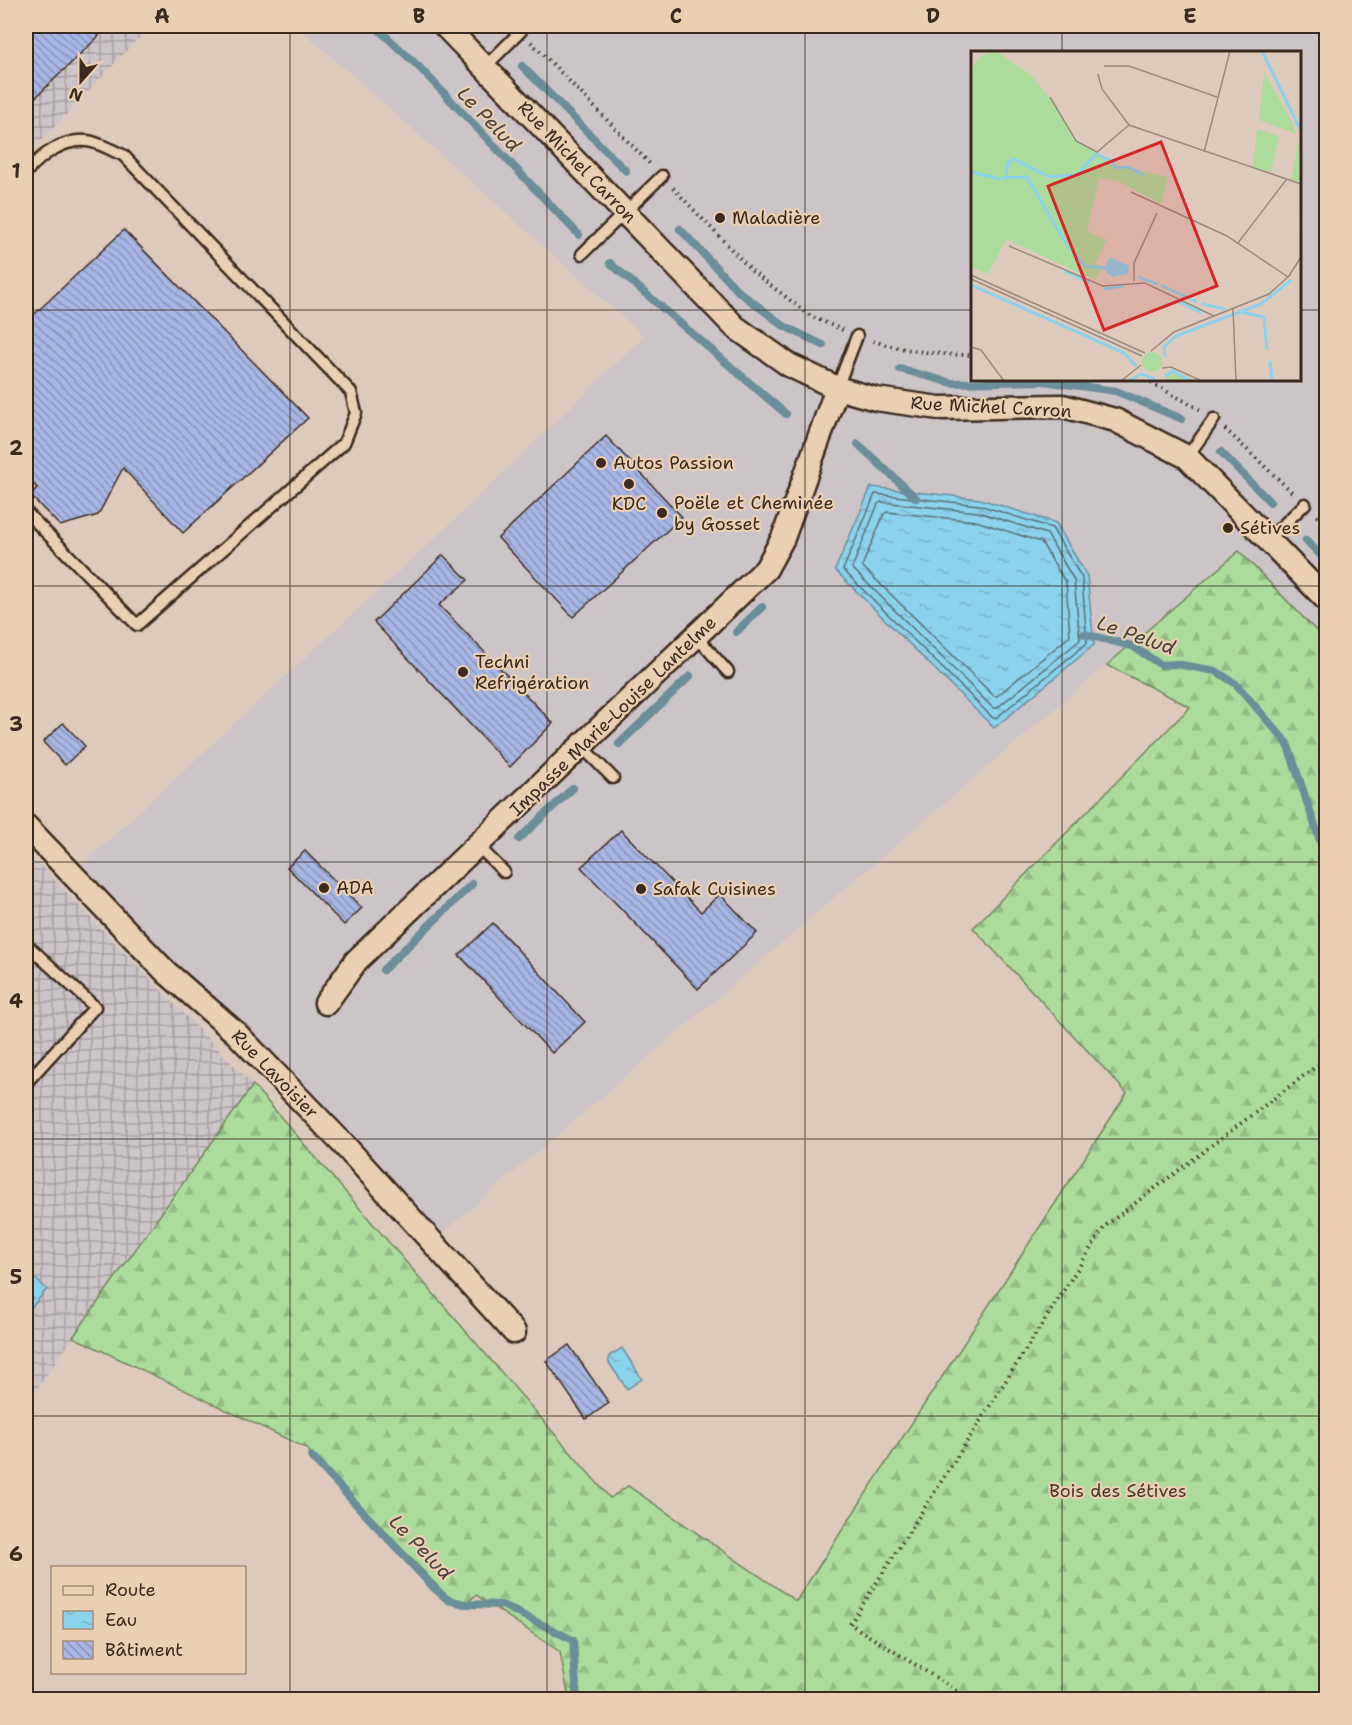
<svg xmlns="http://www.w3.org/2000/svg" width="1352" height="1725" viewBox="0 0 1352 1725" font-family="'Shantell Sans',sans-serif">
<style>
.built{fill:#cdc4c8;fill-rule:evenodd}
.industrial{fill:url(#industrial-grid)}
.forest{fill:url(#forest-firs);stroke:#73835d;stroke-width:1.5}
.water{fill:url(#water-ripples);stroke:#6b8f9a;stroke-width:1.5}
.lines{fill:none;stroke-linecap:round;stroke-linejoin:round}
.shore{stroke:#5b6d71;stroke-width:1.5}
.stream{stroke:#6b8f9a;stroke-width:8}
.building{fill:url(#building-back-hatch);stroke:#3b2a1e;stroke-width:1.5}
.lane-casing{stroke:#3b2a1e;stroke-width:15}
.street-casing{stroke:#3b2a1e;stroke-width:27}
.path{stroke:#3b2a1e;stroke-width:4;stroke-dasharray:1.5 4.5;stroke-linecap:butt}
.lane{stroke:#eacfb2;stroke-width:10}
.street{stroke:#eacfb2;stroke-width:22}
.grid{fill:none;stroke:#3b2a1e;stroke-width:1.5;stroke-opacity:0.55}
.poi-dot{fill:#3b2a1e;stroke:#eacfb2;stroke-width:2}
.labels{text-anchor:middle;stroke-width:4.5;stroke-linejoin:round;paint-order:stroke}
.street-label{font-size:18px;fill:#3b2a1e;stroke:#eacfb2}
.poi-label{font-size:18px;fill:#3b2a1e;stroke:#eacfb2;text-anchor:start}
.park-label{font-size:18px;fill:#463c2b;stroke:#eacfb2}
.water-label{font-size:20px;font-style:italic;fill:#47433d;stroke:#eacfb2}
.inset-river{fill:none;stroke:#8bd2ed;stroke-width:3}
.inset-road{fill:none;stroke:#9c8a7d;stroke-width:1.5}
.view{fill:#d62828;fill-opacity:0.15;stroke:#d62828;stroke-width:3}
.inset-edge{fill:none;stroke:#3b2a1e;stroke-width:3}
.neatline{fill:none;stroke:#3b2a1e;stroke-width:2}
.grid-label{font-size:20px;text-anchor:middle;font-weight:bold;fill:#3b2a1e}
</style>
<defs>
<pattern id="industrial-grid" width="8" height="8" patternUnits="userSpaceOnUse" patternTransform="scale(1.5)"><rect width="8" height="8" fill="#cdc4c8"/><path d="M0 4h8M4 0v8" fill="none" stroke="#a89fa2"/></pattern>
<pattern id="forest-firs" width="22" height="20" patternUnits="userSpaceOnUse" patternTransform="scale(1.5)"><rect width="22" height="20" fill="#abdc9c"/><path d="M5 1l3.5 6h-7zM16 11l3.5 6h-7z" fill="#94bd86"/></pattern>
<pattern id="water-ripples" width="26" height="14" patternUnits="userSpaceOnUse" patternTransform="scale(1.5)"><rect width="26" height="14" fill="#8bd2ed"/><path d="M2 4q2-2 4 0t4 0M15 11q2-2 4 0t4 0" fill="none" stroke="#79b4cb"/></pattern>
<pattern id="building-back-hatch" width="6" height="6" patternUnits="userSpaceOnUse" patternTransform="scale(1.5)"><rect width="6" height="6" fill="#a8b6e5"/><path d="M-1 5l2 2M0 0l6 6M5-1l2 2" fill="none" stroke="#8a94b9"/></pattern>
</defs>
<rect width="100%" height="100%" fill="#ddcabc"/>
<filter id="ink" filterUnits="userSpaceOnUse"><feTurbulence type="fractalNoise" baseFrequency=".0167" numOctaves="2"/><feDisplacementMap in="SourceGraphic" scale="12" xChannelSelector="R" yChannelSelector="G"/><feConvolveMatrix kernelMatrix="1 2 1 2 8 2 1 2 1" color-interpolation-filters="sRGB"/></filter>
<g filter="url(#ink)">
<path class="built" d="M 297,26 L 1326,26 L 1326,641 L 1239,551 L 436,1239 L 73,873 L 452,522 L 644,336 ZM 972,52 L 1300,52 L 1300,380 L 972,380 Z"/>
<g class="industrial">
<polygon points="26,26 150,26 26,157"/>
<polygon points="26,851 253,1085 26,1404"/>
</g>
<polygon class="forest" points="1239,551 1326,641 1326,1699 569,1699 560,1652 476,1595 468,1602 448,1597 306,1448 73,1337 253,1085 610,1498 628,1486 796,1601 1127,1093 973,928 1190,707 1107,665"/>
<g class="water">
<polygon points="871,487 980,499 1056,523 1087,576 1094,645 994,728 835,570"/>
<polygon points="26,1271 47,1289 26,1314"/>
<polygon points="622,1348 642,1379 627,1389 609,1363 609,1356"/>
</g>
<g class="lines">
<g class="shore">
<polygon points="875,494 979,505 1052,528 1082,578 1087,643 996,718 993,718 843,570"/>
<polygon points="881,502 978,512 1047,534 1074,580 1080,640 997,708 993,708 852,568 878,504"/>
<polygon points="887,512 976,521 1041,542 1066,583 1070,636 997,696 994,696 862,566 884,514"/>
</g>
<g class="stream">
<polyline points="375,26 418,66 579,235"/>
<polyline points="483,26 486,29"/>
<polyline points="522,66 626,171"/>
<polyline points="680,229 738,291 784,326 823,345"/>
<polyline points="610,263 786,414"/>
<polyline points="900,369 952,383 1043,381 1116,391 1182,419"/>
<polyline points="858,444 916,498"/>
<polyline points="1221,452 1270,502"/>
<polyline points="1306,540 1326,561"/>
<polyline points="736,632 762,607"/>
<polyline points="1084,634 1132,646 1161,665 1176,664 1216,671 1236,684 1287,743 1326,858"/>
<polyline points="619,744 690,676"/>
<polyline points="519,839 573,788"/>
<polyline points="383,970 472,884"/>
<polyline points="311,1456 434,1588 448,1600 464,1604 502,1605 573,1640 577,1700"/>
</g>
</g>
<g class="building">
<polygon points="26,26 89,26 99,36 36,97 26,86"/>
<polygon points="124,230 308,418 183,533 123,468 98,515 60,526 30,495 37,488 26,475 26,322"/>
<polygon points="606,436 682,517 573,617 498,538"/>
<polygon points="443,555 468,580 439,605 553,723 510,767 374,622"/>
<polygon points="63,723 85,746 65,765 43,742"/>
<polygon points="621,830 701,912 720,894 757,933 698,989 581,867"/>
<polygon points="305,851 362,908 344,925 287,867"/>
<polygon points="493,923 585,1022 552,1053 459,955"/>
<polygon points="569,1345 609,1403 586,1419 546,1361"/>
</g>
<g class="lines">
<defs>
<g id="lane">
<polyline points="485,67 521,31"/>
<path d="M 26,172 C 42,155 62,139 87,141 C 99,142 112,151 123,155 L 351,392 L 356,413 L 344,443 L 137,625 L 26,512"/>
<polyline points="582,254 662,176"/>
<polyline points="837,388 857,336"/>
<polyline points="1187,457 1214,419"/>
<polyline points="1269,539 1305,504"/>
<polyline points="696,636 728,672"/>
<polyline points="581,746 613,778"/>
<polyline points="477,845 504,872"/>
<polyline points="26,944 95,1007 26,1083"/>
</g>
<g id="street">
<polyline points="445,26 735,327 789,365 837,388 876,399 939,408 1063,406 1115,420 1187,457 1326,599"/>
<polyline points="26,826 166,972 236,1033 345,1146 514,1332"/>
<polyline points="326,1003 356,961 766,569 783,538 837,388"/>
</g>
</defs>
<use href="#lane" class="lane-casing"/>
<use href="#street" class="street-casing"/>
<g class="path">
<polyline points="531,42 652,166"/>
<polyline points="673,188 752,271 812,317 843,330"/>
<path d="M 873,341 C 905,351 939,355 972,355"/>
<polyline points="1146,380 1201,410"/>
<polyline points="1225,429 1292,492"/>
<polyline points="1317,516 1326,527"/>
<polyline points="972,1700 850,1624 1105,1226 1326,1059"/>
</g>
<use href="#lane" class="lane"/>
<use href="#street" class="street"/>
</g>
</g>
<path class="grid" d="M 290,26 L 290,1700M 547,26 L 547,1700M 805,26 L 805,1700M 1062,26 L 1062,52M 26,310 L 972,310M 1300,310 L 1326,310M 1062,380 L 1062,1700M 26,586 L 1326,586M 26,862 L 1326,862M 26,1139 L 1326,1139M 26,1416 L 1326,1416"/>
<g class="poi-dot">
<circle cx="720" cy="218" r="6"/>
<circle cx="601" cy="463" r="6"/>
<circle cx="629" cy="484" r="6"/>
<circle cx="662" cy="513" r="6"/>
<circle cx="1228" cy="528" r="6"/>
<circle cx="463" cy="672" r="6"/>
<circle cx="324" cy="888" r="6"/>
<circle cx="641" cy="889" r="6"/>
</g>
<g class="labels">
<g class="street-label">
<text transform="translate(577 162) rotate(46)" y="6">Rue Michel Carron</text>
<text transform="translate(991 407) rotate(3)" y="6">Rue Michel Carron</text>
<text transform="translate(613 716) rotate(-44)" y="6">Impasse Marie-Louise Lantelme</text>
<text transform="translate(275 1074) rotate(46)" y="6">Rue Lavoisier</text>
</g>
<g class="poi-label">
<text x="732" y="224">Maladière</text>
<text x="613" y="469">Autos Passion</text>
<text x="674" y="509">Poële et Cheminée<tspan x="674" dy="21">by Gosset</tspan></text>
<text x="629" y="510" text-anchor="middle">KDC</text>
<text x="1240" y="534">Sétives</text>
<text x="475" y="668">Techni<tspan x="475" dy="21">Refrigération</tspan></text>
<text x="336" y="894">ADA</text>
<text x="653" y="895">Safak Cuisines</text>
</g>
<g class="park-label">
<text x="1118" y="1497">Bois des Sétives</text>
</g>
<g class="water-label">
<text transform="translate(489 119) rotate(46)" y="7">Le Pelud</text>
<text transform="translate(1136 635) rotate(19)" y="7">Le Pelud</text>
<text transform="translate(421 1547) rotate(46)" y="7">Le Pelud</text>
</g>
</g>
<g transform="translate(971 51)">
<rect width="330" height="330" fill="#ddcabc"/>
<path d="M 293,21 L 320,69 L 325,83 L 288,69 ZM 74,41 L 101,80 L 58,104 L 37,62 ZM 286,78 L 308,85 L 300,121 L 282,116 ZM171 311a10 10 0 1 1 20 0a10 10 0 1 1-20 0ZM 201,319 L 225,330 L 197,330 L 193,324 Z" fill="#abdc9c"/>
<path d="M 25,0 L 59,23 L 74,41 L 37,62 L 58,104 L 101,80 L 105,90 L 146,115 L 197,126 L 190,153 L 147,130 L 128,127 L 116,180 L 135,189 L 124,214 L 132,215 L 124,229 L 35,188 L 17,223 L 0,216 L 0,18 L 10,5 Z" fill="#abdc9c"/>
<path d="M 327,93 L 330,94 L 330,131 L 320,129 Z" fill="#abdc9c"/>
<path d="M 139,206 L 158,215 L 157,223 L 141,226 L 136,222 L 133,217 Z" fill="#8bd2ed"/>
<path class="inset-river" d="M 291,0 L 330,80M 0,121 L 29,128M 35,124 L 37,112 L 43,108 L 78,126 L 104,124M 106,124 L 125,103 L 141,110 L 145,117 L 157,116 L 173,124M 31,127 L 56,126 L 96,194M 97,195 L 114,215 L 134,217M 93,220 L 119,232M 167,226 L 186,233M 0,234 L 153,302 L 165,315M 190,234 L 226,251M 133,238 L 152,235M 204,249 L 231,262M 231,253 L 254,258M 270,261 L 293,266 L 296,299M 194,306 L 193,296 L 205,285 L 290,253 L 320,229M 299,310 L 301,330M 194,325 L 201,320 L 221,330M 158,330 L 170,323 L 184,328"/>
<path class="inset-road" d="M 133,15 L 158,15 L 246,46M 127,23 L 131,38 L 158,74 L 330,133M 79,46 L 105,90 L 126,101 L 158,74M 233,101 L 259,0M 160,141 L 256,185 L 317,226M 267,192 L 315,129M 38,195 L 132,235 L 174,232 L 243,265M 0,224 L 174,302M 0,228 L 171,305M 163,230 L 163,212 L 186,162M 262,258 L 265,330M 0,296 L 10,299 L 33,330M 180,300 L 203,281 L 298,243 L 318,225 L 330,206M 191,317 L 200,316 L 231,330M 150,330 L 170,314"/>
<path class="view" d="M 190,91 L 246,235 L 133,279 L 77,135 Z"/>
<rect width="330" height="330" class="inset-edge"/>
</g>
<rect width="1352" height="1725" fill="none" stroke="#eacfb2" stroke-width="66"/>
<rect x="51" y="1566" width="195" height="108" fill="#eacfb2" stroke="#a48d77" stroke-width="1.5"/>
<rect x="63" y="1586" width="30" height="9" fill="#eacfb2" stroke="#a48d77" stroke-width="1.5"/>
<text x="105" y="1596" font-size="18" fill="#3b2a1e">Route</text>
<rect x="63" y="1611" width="30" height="18" fill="url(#water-ripples)" stroke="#a48d77" stroke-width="1.5"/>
<text x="105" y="1626" font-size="18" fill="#3b2a1e">Eau</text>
<rect x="63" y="1641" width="30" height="18" fill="url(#building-back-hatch)" stroke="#a48d77" stroke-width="1.5"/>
<text x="105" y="1656" font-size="18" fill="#3b2a1e">Bâtiment</text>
<g transform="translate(81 81) rotate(201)" stroke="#eacfb2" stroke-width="4.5" paint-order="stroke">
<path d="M0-4.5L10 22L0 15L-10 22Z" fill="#3b2a1e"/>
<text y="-9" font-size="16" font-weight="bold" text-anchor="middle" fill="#3b2a1e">N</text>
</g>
<rect x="33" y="33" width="1286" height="1659" class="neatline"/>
<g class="grid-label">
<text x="162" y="23">A</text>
<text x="419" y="23">B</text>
<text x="676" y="23">C</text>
<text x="933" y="23">D</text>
<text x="1190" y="23">E</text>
<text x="16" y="178">1</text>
<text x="16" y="455">2</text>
<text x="16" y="731">3</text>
<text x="16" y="1008">4</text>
<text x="16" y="1284">5</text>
<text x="16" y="1561">6</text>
</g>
</svg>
